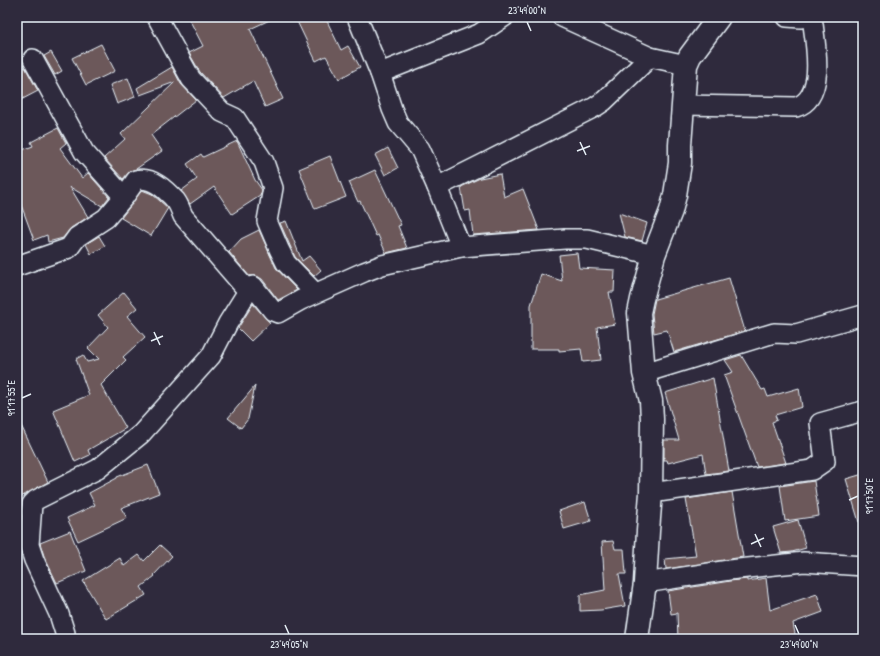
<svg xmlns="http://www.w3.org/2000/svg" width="880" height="656" viewBox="0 0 880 656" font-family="'Patrick Hand',sans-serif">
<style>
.building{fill:#6c585a;stroke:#e8f1f8}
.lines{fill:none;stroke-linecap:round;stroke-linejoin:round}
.street-casing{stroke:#e8f1f8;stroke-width:22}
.secondary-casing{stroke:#e8f1f8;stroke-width:25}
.street{stroke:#2f2a3d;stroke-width:19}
.secondary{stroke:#2f2a3d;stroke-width:22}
.ticks{fill:none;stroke:#e8f1f8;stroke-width:1.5}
.neatline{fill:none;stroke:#e8f1f8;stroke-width:1.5}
.ticks-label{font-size:10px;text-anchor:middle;fill:#e8f1f8}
</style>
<rect width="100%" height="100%" fill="#2f2a3d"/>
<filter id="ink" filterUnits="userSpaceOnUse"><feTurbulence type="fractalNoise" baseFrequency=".025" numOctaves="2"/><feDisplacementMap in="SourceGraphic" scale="8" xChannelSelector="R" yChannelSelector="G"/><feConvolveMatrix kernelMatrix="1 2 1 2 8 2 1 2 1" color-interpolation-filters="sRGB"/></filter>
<g filter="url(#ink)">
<g class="building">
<polygon points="188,17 276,17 250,29 283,99 265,107 253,81 224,98 200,72 189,53 203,46"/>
<polygon points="295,17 325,17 341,50 348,46 360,67 339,79 326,56 316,61"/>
<polygon points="101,44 115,71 86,85 72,58"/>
<polygon points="51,52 62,71 55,75 44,56"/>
<polygon points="25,67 38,91 17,102 17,71"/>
<polygon points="172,67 181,84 196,100 151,135 162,151 136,169 130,171 123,179 104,158 125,139 121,134 175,82 140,95 137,88"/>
<polygon points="128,78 135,97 117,104 110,85"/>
<polygon points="58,128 66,143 60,148 82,178 88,173 109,197 102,206 70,187 88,217 71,228 63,238 48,242 47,235 34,240 17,194 17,152 33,146 31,142"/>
<polygon points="237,141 255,180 262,190 260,196 232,214 214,187 190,204 181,191 197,179 187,164 201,154 203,157"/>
<polygon points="388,148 398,168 385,175 375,155"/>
<polygon points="330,156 346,197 315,209 299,169"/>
<polygon points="375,170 401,225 398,226 407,248 386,253 378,235 376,236 360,201 358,202 349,182"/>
<polygon points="500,174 504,197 523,189 539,230 473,235 470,210 465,211 461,187 480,178"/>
<polygon points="142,190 152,194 168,208 151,236 121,218"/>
<polygon points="619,213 647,223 642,241 625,237"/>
<polygon points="286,221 302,261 309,256 321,270 314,276 295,257 280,223"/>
<polygon points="259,230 276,268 297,290 278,300 262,279 256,276 249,276 229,252 241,239"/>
<polygon points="99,236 105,246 91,254 86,244"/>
<polygon points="577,253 579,268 615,270 614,292 609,292 615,324 597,327 601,360 583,362 581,349 559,351 559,349 531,349 531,305 541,274 562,281 559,255"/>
<polygon points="729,278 745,331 674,352 667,330 654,333 652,314 655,299"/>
<polygon points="124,292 137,308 127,316 145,337 123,357 126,360 101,385 126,428 88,450 90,455 75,462 53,410 89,395 76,359 83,355 87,362 99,359 88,348 108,327 98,315"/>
<polygon points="253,304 270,323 251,341 238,328"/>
<polygon points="741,355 762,390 765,389 768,397 799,388 802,407 775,415 777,420 772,422 786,463 757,467 724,375 733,372 725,360"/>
<polygon points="713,378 729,471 706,474 703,454 668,463 667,460 664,460 664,440 679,440 665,393"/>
<polygon points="255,386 248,419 241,428 228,418"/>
<polygon points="17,417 48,482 17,499"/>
<polygon points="148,465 159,493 121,508 127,518 78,541 67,518 95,505 89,493 117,478 117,477"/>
<polygon points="863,474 863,521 859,522 846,479"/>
<polygon points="814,481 819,516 785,521 780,486"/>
<polygon points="732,492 743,557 666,569 665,559 696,556 686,499"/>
<polygon points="585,502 591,521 564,529 559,511"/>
<polygon points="798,520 806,548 792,552 781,553 773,527"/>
<polygon points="70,531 86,571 57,583 44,556 40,543"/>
<polygon points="613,541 615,549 624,549 626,574 619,574 625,606 601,610 580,611 580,595 605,590 602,542"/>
<polygon points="160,545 172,556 154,575 155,576 141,587 146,595 106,619 83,581 120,558 124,566 139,555 144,561"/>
<polygon points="766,578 770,610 817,594 823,612 793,623 796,639 678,639 677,613 671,614 668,591 730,581 747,579 747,581"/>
</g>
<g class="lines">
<defs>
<g id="street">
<polyline points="157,17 191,79 222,112 235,118 264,162 273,188 267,221 279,249 286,263 315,293"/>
<polyline points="357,17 380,73 392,109 398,123 420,149 425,160 437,187 461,247"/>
<polyline points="562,17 650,57 686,65"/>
<polyline points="787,17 800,18 807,17"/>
<polyline points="33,59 84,152 124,197"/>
<polyline points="380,73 479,34 504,17"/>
<path d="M 683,105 L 796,107 C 827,98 815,41 812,17"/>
<polyline points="437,187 483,164 595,107 604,101 650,57"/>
<path d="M 17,266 L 69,248 L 77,237 L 106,218 L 124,197 L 136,180 C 152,176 166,190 176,201 C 179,205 181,211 183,216 L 248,291 L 253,286 L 273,311 L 278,313 L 301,300 L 364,272 L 382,265 L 461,247 L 565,239 L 587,239 L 654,255"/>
<polyline points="644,373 774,333 796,334 863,315"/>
<polyline points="651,493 812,470 825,461 820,423 863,411"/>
<polyline points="645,583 729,570 804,562 863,566"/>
<polyline points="65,639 65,633 59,614 34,560 29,545 32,504 36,500 98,469 141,434 211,356 228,323 248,291"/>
</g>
<polyline id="secondary" points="637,639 645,583 648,531 651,493 652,419 651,401 644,373 639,313 642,299 654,255 671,211 675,195 680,163 680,145 686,65 690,56 719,17"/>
</defs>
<use href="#street" class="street-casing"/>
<use href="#secondary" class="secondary-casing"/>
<use href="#street" class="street"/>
<use href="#secondary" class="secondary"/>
</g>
</g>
<path class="ticks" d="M 527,22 L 531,31M 580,142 L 586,155M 577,151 L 590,146M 154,332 L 160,345M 151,341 L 163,336M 22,398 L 31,394M 849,500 L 858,496M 755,534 L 761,547M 751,544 L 764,538M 285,625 L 289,634M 795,625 L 799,634"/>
<rect width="880" height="656" fill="none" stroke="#2f2a3d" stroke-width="44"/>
<rect x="22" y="22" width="836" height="612" class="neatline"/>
<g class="ticks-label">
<text x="527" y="14">23°49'00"N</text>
<text transform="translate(11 398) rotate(-90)" y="4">91°17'55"E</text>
<text transform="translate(869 496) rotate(-90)" y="4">91°17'50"E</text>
<text x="289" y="648">23°49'05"N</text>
<text x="799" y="648">23°49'00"N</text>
</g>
</svg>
